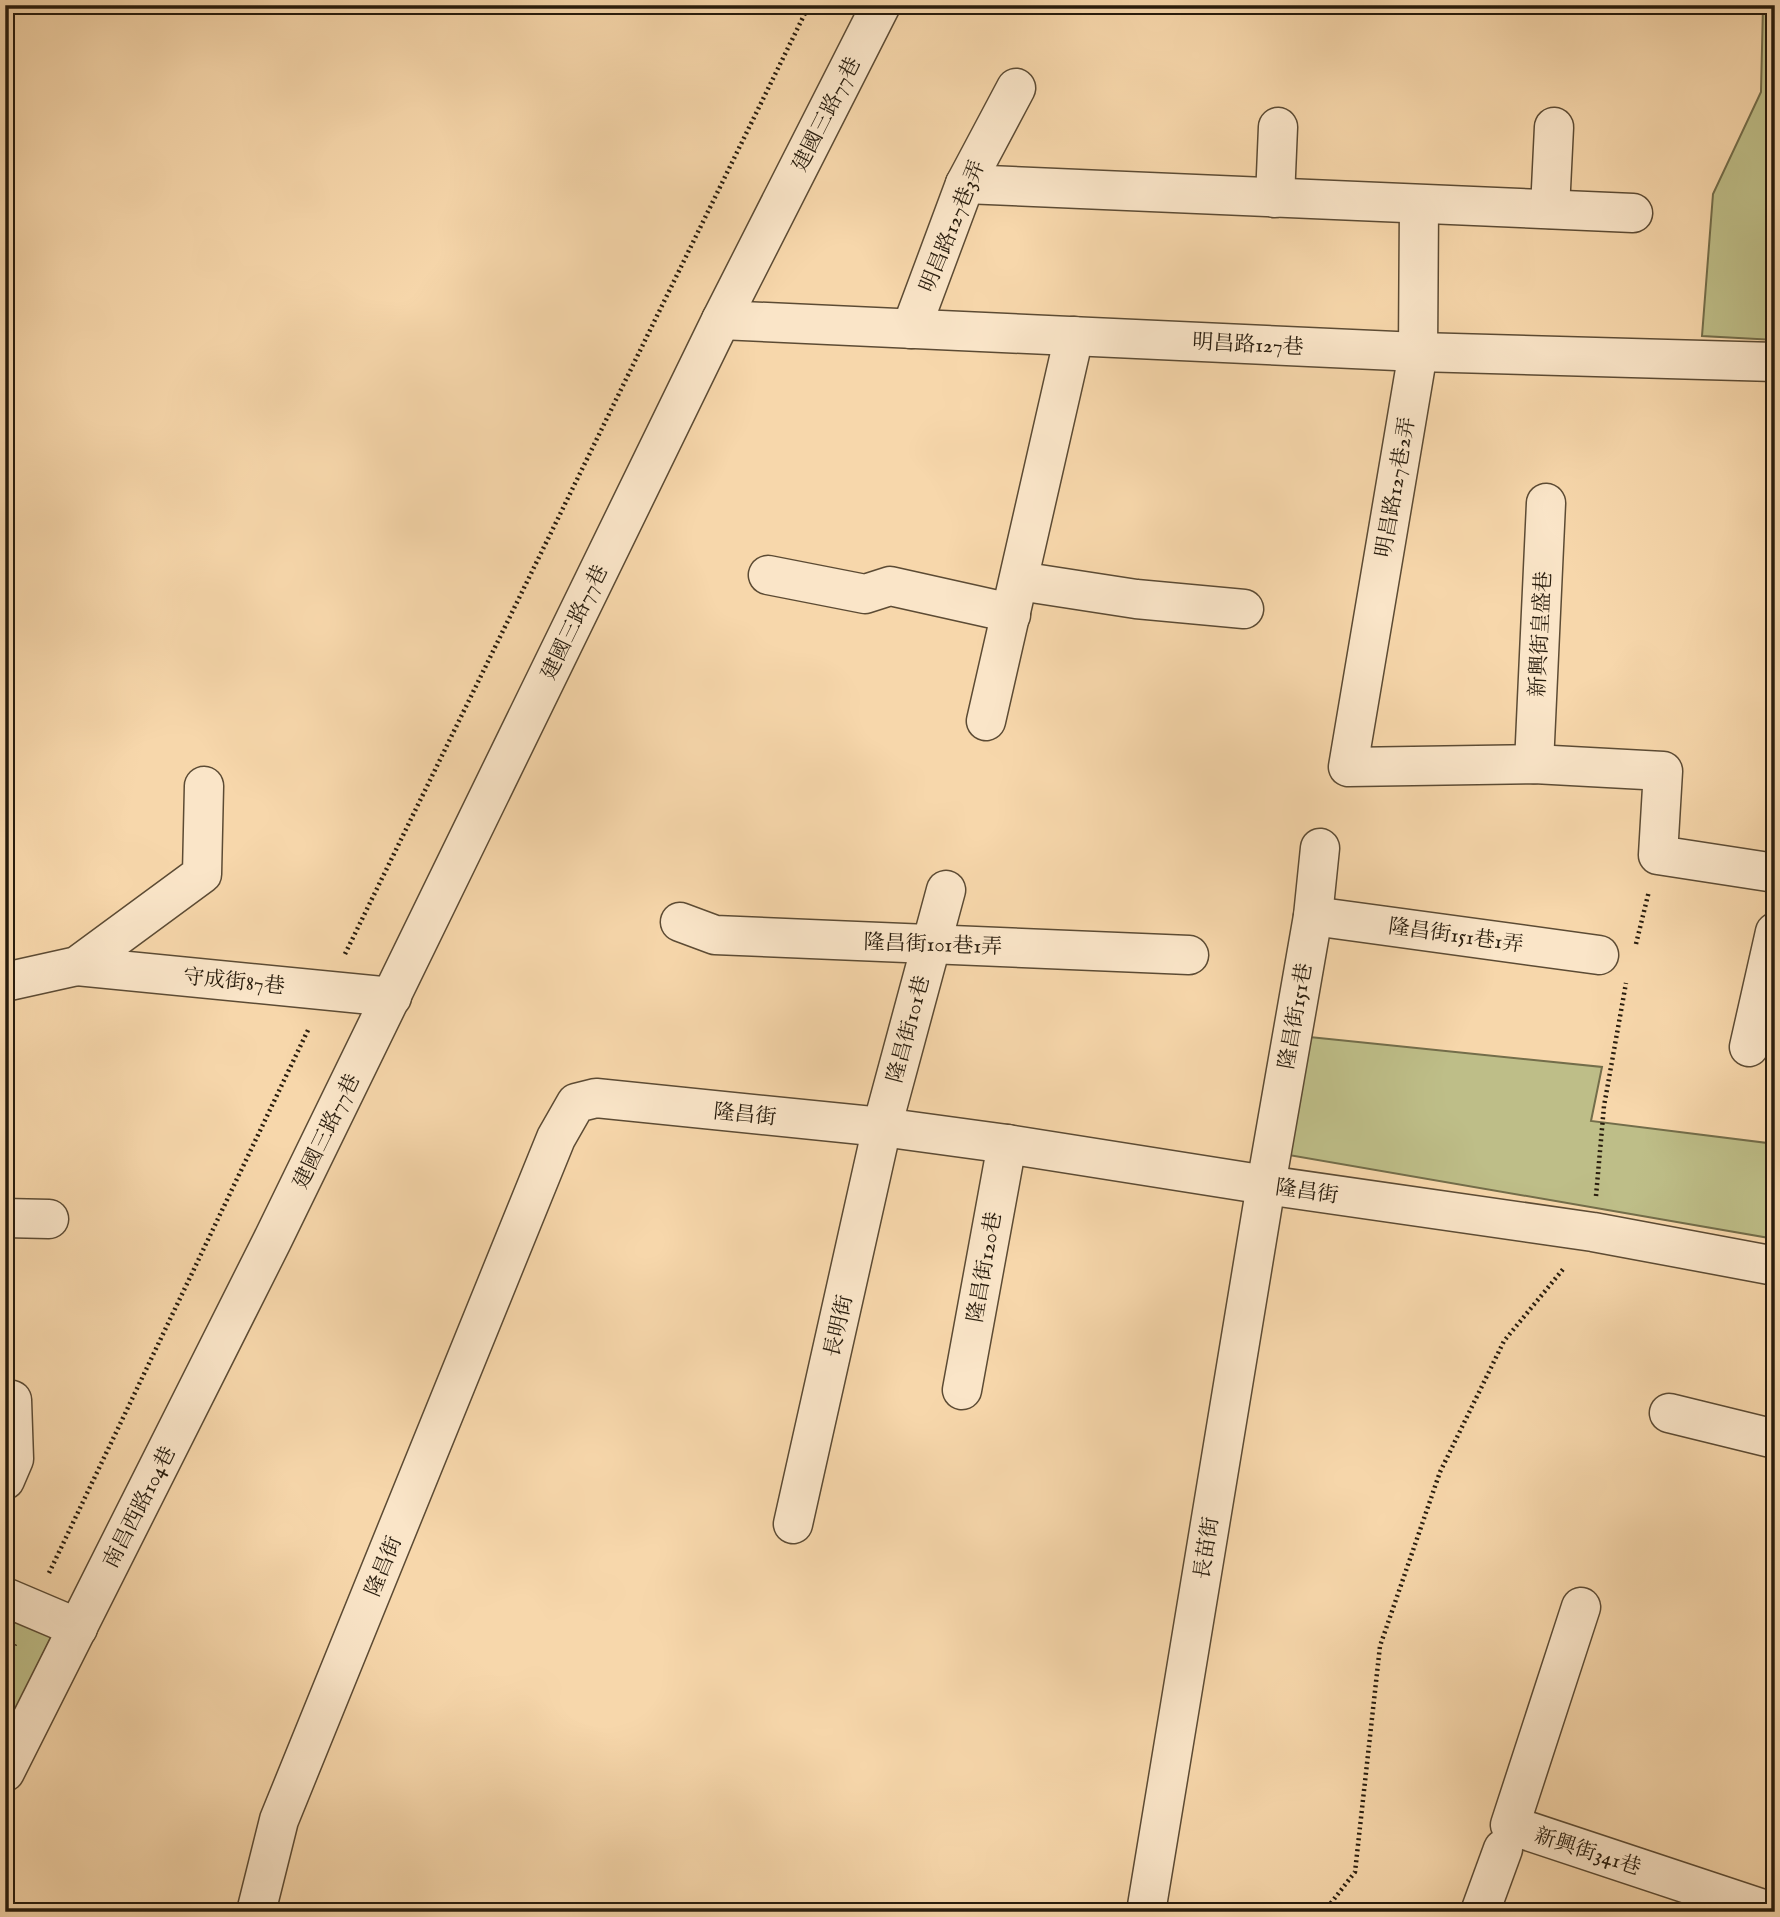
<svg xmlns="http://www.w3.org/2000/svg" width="1780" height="1917" viewBox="0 0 1780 1917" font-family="'IM FELL English','Noto Serif TC',serif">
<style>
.green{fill:#bebe88;stroke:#736d4a;stroke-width:2}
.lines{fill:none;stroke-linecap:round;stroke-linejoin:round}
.minor-casing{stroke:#5c4b34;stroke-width:41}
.path{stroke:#281c0d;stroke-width:4.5;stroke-dasharray:2 3.5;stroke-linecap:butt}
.minor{stroke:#fae5c8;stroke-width:38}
.labels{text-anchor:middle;stroke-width:7;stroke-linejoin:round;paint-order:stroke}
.street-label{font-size:21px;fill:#281c0d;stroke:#fae5c8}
</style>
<rect width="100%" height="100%" fill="#f7d7ab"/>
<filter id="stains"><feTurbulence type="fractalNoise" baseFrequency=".00286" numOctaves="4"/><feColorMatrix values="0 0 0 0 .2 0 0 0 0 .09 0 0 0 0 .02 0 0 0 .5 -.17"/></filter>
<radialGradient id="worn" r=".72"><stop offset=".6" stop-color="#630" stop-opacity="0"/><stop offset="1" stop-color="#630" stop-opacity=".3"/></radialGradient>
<g class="green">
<polygon points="1763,5 1775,5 1775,340 1702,336 1713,194 1761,92"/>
<polygon points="1290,1035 1602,1067 1591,1121 1775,1144 1775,1239 1266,1151"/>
<polygon points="5,1607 55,1629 5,1733"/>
</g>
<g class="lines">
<defs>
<g id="minor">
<polyline points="965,184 1633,213"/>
<polyline points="1275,198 1278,127"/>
<polyline points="1419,206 1418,352 1348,767 1534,764 1663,771 1658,855 1775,873"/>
<polyline points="1550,209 1554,127"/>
<polyline points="721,320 1418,352 1775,362"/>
<polyline points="911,329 965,184 1016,88"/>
<polyline points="768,575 865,594 890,586 993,609 1011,615"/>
<polyline points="1019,581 1136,599 1244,609"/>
<polyline points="986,721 1074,336"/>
<polyline points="1534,764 1546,503"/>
<polyline points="1313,916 1599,955"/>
<polyline points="680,922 715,935 1189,955"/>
<polyline points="77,966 392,997"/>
<polyline points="5,982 77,966 202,874 204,786"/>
<polyline points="1749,1047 1775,932"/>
<polyline points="5,1218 49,1219"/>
<polyline points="962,1390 1007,1144"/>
<polyline points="5,1400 12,1400 14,1459 5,1480"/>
<polyline points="1669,1413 1775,1439"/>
<polyline points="793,1524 882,1127 946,890"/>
<polyline points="5,1597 78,1628"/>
<polyline points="1581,1607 1510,1825 1763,1909"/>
<polyline points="5,1772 272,1241 721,320 881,5"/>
<polyline points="256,1912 279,1820 556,1138 576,1103 596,1098 882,1127 1007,1144 1266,1185 1593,1232 1775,1266"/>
<polyline points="1146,1912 1266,1185 1313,916 1320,848"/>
<polyline points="1480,1912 1503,1849"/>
</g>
</defs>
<use href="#minor" class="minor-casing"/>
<g class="path">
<polyline points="1636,944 1649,891"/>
<polyline points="345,954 809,5"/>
<polyline points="1596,1196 1604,1106 1626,983"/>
<polyline points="49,1573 309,1028"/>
<polyline points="5,1665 15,1644"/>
<polyline points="1324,1912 1355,1872 1380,1646 1440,1472 1504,1341 1564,1268"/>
</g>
<use href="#minor" class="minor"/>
</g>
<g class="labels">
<g class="street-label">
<text transform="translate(826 114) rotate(-63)" y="7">建國三路77巷</text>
<text transform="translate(952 226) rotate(-68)" y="7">明昌路127巷3弄</text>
<text transform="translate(1248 344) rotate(3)" y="7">明昌路127巷</text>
<text transform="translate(1395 487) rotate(-80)" y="7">明昌路127巷2弄</text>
<text transform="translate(574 622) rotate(-64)" y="7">建國三路77巷</text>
<text transform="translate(1540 634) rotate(-87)" y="7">新興街皇盛巷</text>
<text transform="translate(1456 935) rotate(8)" y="7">隆昌街151巷1弄</text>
<text transform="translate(933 944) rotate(2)" y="7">隆昌街101巷1弄</text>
<text transform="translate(234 981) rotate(6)" y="7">守成街87巷</text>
<text transform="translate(1295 1016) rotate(-80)" y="7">隆昌街151巷</text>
<text transform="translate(908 1029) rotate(-75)" y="7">隆昌街101巷</text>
<text transform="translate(745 1114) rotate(6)" y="7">隆昌街</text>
<text transform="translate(326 1131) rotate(-64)" y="7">建國三路77巷</text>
<text transform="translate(1307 1191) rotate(8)" y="7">隆昌街</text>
<text transform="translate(984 1267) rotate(-80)" y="7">隆昌街120巷</text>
<text transform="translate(838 1326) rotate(-77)" y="7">長明街</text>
<text transform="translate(139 1507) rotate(-63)" y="7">南昌西路104巷</text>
<text transform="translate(1206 1548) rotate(-81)" y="7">長苗街</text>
<text transform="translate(383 1566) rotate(-68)" y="7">隆昌街</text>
<text transform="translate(1588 1851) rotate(18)" y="7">新興街341巷</text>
</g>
</g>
<rect width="1780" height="1917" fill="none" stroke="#f7d7ab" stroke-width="28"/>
<rect x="7" y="7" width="1766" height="1903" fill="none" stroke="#281c0d" stroke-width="3.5"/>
<rect x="14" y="14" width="1752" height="1889" fill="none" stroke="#281c0d" stroke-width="2"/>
<rect width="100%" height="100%" filter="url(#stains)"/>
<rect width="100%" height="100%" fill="url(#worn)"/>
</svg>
